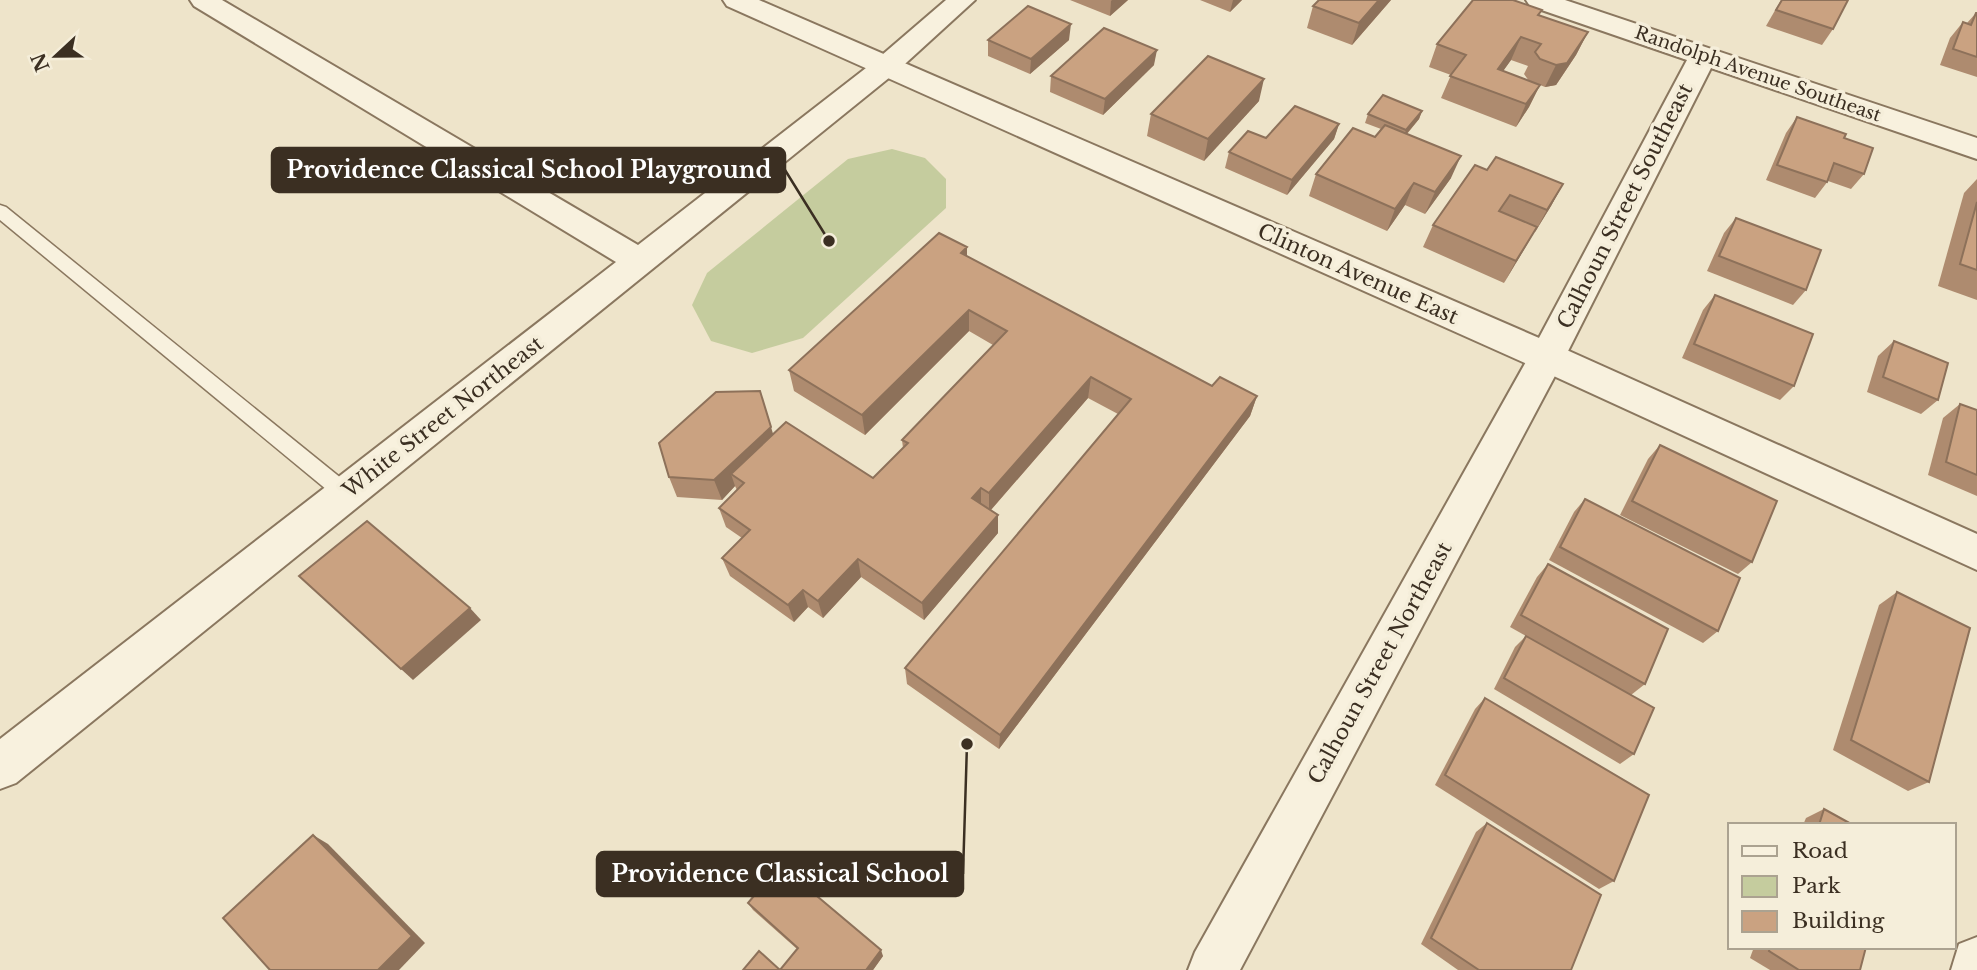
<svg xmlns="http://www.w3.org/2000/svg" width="1977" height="970" viewBox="0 0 1977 970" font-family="'Libre Baskerville',serif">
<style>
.green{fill:#c5cc9e}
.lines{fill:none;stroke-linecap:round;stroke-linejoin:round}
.service-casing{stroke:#8a775f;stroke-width:3}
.minor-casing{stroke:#8a775f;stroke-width:4}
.tertiary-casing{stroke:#8a775f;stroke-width:4}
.service{fill:#f8f1de;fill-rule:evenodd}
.minor{fill:#f8f1de;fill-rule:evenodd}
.tertiary{fill:#f8f1de;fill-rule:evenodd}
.wall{fill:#ae8b6f;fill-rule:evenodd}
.shaded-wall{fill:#8d715a}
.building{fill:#caa281;stroke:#8d715a;stroke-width:2}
.labels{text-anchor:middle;stroke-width:7;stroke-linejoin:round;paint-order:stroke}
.far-street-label{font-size:18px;fill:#3b2f22;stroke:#f5eeda}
.street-label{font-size:21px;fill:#3b2f22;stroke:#f5eeda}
.leader{fill:none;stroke:#3b2f22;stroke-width:2.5}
.callout-dot{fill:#3b2f22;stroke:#f5eeda;stroke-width:2.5}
.callout{fill:#3b2f22;stroke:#3b2f22;stroke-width:2.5}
.callout-label{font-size:23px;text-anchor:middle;font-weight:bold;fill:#fff}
</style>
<rect width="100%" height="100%" fill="#eee4ca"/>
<polygon class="green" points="892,149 925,158 946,179 946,208 803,338 752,353 711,341 692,305 707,273 848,159"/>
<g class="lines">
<defs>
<polygon id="service" points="0,205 6,207 352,487 356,493 352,499 345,502 338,499 0,220"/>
<g id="minor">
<polygon points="190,0 222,0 638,245 875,61 946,0 975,0 895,73 16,783 0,789 0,739 616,262 194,6"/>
<polygon points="1526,0 1565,0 1977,138 1977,159 1711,68 1565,357 1240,970 1188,970 1195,952 1532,351 1687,60 1530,6"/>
<polygon points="1977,937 1977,970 1951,970 1959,944"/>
</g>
<polygon id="tertiary" points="723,0 759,0 1560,347 1977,534 1977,570 1534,367 727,6"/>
</defs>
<use href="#service" class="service-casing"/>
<use href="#minor" class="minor-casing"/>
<use href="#tertiary" class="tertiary-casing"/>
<use href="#service" class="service"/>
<use href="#minor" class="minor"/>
<use href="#tertiary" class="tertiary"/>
</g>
<g class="wall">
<polygon points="1070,0 1128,0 1110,16"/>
<polygon points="1200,0 1242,0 1230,12"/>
<polygon points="1391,0 1352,45 1307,28 1313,6"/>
<polygon points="1781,0 1848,0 1833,29 1822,45 1766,26"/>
<path d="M 1542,10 L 1539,15 L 1588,32 L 1576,55 L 1556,85 L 1545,87 L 1540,85 L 1529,107 L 1516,127 L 1441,98 L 1451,75 L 1429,67 L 1437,44 ZM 1511,60 L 1528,66 L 1524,74 L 1529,81 L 1503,71 Z"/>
<polygon points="1976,13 1977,13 1977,77 1940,65 1950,38 1963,22 1967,23"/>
<polygon points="988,40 1069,40 1030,74 988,56"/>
<polygon points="1154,65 1103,115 1050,92 1051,76"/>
<polygon points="1259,101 1204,161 1147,136 1151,114"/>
<polygon points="1422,111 1419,119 1407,134 1451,178 1425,214 1405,205 1387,231 1309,196 1316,174 1375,137 1381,129 1365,123 1368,114"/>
<polygon points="1797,117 1844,138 1864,174 1851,189 1828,181 1815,198 1766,180 1786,133"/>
<polygon points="1339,124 1334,139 1287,195 1225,168 1229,152 1266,138"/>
<polygon points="1487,170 1563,184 1551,206 1535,232 1534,232 1504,283 1423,247 1433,225"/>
<polygon points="1977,179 1977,300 1938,286 1964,193"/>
<polygon points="1736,218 1806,290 1793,305 1707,271 1724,233"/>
<polygon points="967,256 1212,386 1257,396 1250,416 999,749 907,684 905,668 1118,414 1088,398 991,510 998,533 924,620 861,577 823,618 808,607 794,622 730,576 722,558 742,538 726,527 719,508 737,490 735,486 722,500 677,497 669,477 773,434 873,478 903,448 902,440 993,345 969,331 865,435 794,391 789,370"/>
<polygon points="1715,295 1794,386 1780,400 1682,358 1703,310"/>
<polygon points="1894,341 1938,400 1921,414 1867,392 1878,356"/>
<polygon points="1960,404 1977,410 1977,496 1928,475 1943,418"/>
<polygon points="1660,445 1752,562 1738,574 1620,515 1648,459"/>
<polygon points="1585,499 1718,631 1703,643 1549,560 1574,512"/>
<polygon points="1548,564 1645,684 1631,695 1510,627 1537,577"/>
<polygon points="1897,592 1929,782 1908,791 1833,750 1879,605"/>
<polygon points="1526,636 1634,754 1620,764 1494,689 1515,647"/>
<polygon points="1485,698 1614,881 1599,889 1435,785 1475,709"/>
<polygon points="1824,809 1853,825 1803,825 1806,818"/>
<polygon points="1487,823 1571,970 1458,970 1421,944 1476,832"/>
<polygon points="748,903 883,956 873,970 743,970 780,970 797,949 753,910"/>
<polygon points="1754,947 1866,947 1860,970 1770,970 1750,958"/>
</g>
<g class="shaded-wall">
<polygon points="1112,0 1128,0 1110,16 1111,1"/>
<polygon points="1233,0 1242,0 1230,12"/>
<polygon points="1379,0 1391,0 1352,45 1359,23"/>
<polygon points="1071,24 1069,40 1030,74 1031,59"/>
<polygon points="1588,32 1576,55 1556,85 1545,87 1556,65"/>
<polygon points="1521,37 1511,60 1488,92 1498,69"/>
<polygon points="1157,50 1154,65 1103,115 1105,99"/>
<polygon points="1264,79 1259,101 1204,161 1208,139"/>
<polygon points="1540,85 1529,107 1516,127 1526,104"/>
<polygon points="1422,111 1419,119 1403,138 1406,130"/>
<polygon points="1339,124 1334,139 1287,195 1292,180"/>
<polygon points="1461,156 1451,178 1425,214 1435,192"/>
<polygon points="1414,183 1405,205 1387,231 1395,209"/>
<polygon points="1563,184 1551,206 1535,232 1547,210"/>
<polygon points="1537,227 1525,248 1504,283 1516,261"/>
<polygon points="967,247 967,269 961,253"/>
<polygon points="969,310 969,331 865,435 862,415"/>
<polygon points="1091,377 1088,398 989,512 989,493"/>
<polygon points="1257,396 1250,416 999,749 1000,735"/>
<polygon points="771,427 777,447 731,474 735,486 722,500 714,480"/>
<polygon points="981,488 981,507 972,498"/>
<polygon points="998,515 998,533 924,620 922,603"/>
<polygon points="858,559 861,577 823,618 818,601"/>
<polygon points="803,590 808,607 794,622 788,605"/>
<polygon points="470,608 481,620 413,680 401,669"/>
<polygon points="313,835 328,844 425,943 399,970 378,970"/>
<polygon points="881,950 883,956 873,970 866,970"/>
</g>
<g class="building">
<polygon points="1319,0 1379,0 1359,23 1313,6"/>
<polygon points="1473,0 1513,0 1542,10 1538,15 1588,32 1567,63 1556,65 1540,59 1535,52 1541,44 1521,37 1498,69 1540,85 1526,104 1450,76 1466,55 1437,44"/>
<polygon points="1782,0 1848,0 1833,29 1776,10"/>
<polygon points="1028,6 1071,24 1031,59 988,40"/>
<polygon points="1976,13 1977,13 1977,57 1953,49 1963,22 1971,25"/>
<polygon points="1104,28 1157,50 1105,99 1051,76"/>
<polygon points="1208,56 1264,79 1208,139 1151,114"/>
<polygon points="1383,95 1422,111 1406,130 1368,114"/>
<polygon points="1295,106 1339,124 1292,180 1229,152 1248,131 1266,138"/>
<polygon points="1797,117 1846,134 1844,138 1873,148 1864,174 1834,163 1827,182 1777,165"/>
<polygon points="1385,125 1461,156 1435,192 1414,183 1395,209 1316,174 1353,128 1375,137"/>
<polygon points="1496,157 1563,184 1547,210 1510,195 1499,211 1537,227 1516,261 1433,225 1475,165 1487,170"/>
<polygon points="1977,202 1977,270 1960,264"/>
<polygon points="1736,218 1821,250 1806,290 1719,256"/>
<polygon points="939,233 967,247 961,253 1212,386 1220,377 1257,396 1000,735 905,668 1131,399 1091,377 989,493 981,488 972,498 998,515 922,603 858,559 818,601 803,590 788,605 722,558 750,530 719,508 744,483 731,474 786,422 873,478 908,443 902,440 1007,331 969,310 862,415 789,370"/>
<polygon points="1715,295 1813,334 1794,386 1694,344"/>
<polygon points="1894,341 1948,363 1938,400 1883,377"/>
<polygon points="760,391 771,427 714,480 669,477 659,443 716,392"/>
<polygon points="1960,404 1977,410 1977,475 1946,462"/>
<polygon points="1660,445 1777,501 1752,562 1632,501"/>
<polygon points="1585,499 1740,578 1718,631 1560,547"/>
<polygon points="367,521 470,608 401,669 299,576"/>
<polygon points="1548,564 1668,629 1645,684 1521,615"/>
<polygon points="1897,592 1970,628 1929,782 1851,740"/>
<polygon points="1526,636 1654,708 1634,754 1504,678"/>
<polygon points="1485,698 1649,795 1614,881 1445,775"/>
<polygon points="1824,809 1853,825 1819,825"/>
<polygon points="1487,823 1601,895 1571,970 1479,970 1431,938"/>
<polygon points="313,835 412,936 378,970 270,970 223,918"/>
<polygon points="780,865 881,950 866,970 743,970 759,951 780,970 798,948 748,903"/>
<polygon points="1770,947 1866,947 1860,970 1799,970 1769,951"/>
</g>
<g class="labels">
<g class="far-street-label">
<text transform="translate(1758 74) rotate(19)" y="6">Randolph Avenue Southeast</text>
</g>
<g class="street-label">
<text transform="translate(1625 206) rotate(-63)" y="7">Calhoun Street Southeast</text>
<text transform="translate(1358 274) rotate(24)" y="7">Clinton Avenue East</text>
<text transform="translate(443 417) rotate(-38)" y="7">White Street Northeast</text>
<text transform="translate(1380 663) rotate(-61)" y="7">Calhoun Street Northeast</text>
</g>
</g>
<path class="leader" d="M829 241L785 170M967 744L963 874"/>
<g class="callout-dot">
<circle cx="829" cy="241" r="7"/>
<circle cx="967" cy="744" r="7"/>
</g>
<g class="callout">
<rect x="272" y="148" width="513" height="44" rx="7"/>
<rect x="597" y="852" width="366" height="44" rx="7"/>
</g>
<g class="callout-label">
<text x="529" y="178">Providence Classical School Playground</text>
<text x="780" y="882">Providence Classical School</text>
</g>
<rect x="1728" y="823" width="228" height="126" fill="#f5eeda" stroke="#aba290" stroke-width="2"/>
<rect x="1742" y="846" width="35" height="10" fill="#f8f1de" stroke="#aba290" stroke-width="2"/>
<text x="1792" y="858" font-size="21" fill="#3b2f22">Road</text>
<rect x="1742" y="876" width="35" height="21" fill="#c5cc9e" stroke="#aba290" stroke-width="2"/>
<text x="1792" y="893" font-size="21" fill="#3b2f22">Park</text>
<rect x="1742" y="911" width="35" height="21" fill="#caa281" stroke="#aba290" stroke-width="2"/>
<text x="1792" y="928" font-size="21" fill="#3b2f22">Building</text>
<g transform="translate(56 56) rotate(248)" stroke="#f5eeda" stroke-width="5" paint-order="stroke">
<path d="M0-5L12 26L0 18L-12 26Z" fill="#3b2f22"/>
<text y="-10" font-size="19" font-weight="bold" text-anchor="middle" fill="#3b2f22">N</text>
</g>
</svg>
